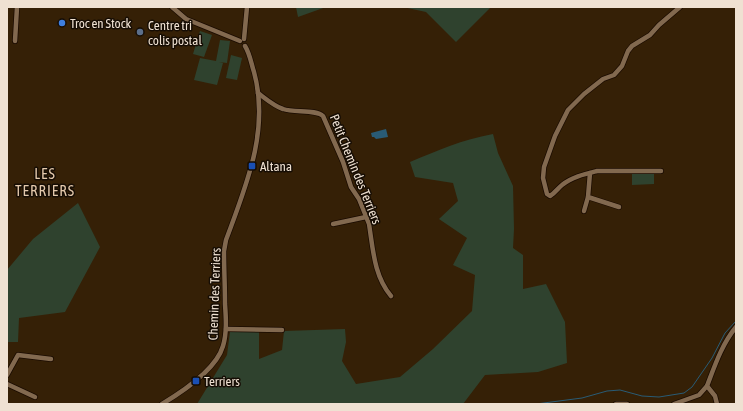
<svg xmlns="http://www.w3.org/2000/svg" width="743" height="411" viewBox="0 0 743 411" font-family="'Asap Condensed',sans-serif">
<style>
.green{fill:#2f422e}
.water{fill:#295b75}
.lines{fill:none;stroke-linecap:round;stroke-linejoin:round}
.stream{stroke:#295b75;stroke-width:1}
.minor-casing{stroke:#1a0b00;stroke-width:6}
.minor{stroke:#82694f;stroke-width:4.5}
.shop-dot{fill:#3f7fe0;stroke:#160d04;stroke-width:1.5}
.service-dot{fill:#5c6f8a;stroke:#160d04;stroke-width:1.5}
.transit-dot{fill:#1a4fb4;stroke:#160d04;stroke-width:1.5}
.labels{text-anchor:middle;stroke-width:3;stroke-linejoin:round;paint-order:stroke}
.poi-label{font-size:13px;fill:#efe1d2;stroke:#160d04;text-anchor:start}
.street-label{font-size:13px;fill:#efe1d2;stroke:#160d04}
.quarter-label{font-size:15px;letter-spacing:1px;fill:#e4c9ac;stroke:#160d04}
</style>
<rect width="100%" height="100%" fill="#352006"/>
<g class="green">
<polygon points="296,7 326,7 298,17"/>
<polygon points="403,7 491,7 456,42 426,12"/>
<polygon points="200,31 212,35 204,57 193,54"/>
<polygon points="220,40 230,41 227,63 219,62 223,63 217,85 194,80 200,58 216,61"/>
<polygon points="231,55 242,58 237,80 226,78"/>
<path d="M 493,134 L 498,153 L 513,186 L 514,229 L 513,248 L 523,255 L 523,289 L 546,284 L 565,322 L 567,363 L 538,372 L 485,375 L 463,404 L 197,404 L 227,355 L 230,332 L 259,332 L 259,359 L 282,350 L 284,331 L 345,329 L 346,342 L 342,361 L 356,384 L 400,377 L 433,349 L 472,311 L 475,275 L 453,265 L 467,238 L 439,219 L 458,201 L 453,183 L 415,177 L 410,162 C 439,150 461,140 493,134 Z"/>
<polygon points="654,173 654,184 632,185 632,174"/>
<polygon points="78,203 100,247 65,312 19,318 18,342 7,342 7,270 33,239"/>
</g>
<polygon class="water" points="386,129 388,137 376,139 374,137 372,137 371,133"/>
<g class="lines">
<polyline class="stream" points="536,404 582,398 607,391 620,390 642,396 659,397 684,393 692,387 712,358 725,333 736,321"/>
<defs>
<g id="minor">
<polyline points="172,7 186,19 240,41"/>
<polyline points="244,39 247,7"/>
<polyline points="15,41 17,7"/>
<path d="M 258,93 C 266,99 274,106 283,109 C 294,113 316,109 323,116 L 343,162 L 351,187 L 359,199 L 369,224 C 373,249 374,276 391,296"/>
<path d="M 661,171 L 597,171 C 585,174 572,177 562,185 C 558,188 555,193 550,196 L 547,194 L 543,178 L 544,167 L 555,136 L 568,110 L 584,94 L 603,79 L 614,75 L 622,66 L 628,51 L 632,46 L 650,35 L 659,25 L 680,7"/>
<polyline points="590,173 588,197 619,207"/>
<polyline points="584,211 588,197"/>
<polyline points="333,224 366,217"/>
<polyline points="226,329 282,330"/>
<polyline points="7,375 18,355 51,359"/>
<polyline points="7,384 35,397"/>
<path d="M 162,404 C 182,392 216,370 223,346 C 227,333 226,318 225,304 C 225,286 224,269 224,251 L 226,240 C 246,186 270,130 254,72 C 251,63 250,54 245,46"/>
<polyline points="616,404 627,404"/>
<polyline points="674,404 699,395 707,386"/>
<path d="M 717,404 L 715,396 L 707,386 C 715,365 722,344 736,327"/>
</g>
</defs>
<use href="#minor" class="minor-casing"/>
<use href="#minor" class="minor"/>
</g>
<circle class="shop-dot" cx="62" cy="23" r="4"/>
<circle class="service-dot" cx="140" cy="32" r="4"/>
<g class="transit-dot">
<rect x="248" y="162" width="8" height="8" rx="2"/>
<rect x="192" y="377" width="8" height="8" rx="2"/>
</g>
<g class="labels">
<g class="poi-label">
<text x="70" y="28">Troc en Stock</text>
<text x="148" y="30">Centre tri<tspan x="148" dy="15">colis postal</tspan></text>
<text x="260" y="171">Altana</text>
<text x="204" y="386">Terriers</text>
</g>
<g class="street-label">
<text transform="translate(356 169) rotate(68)" y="5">Petit Chemin des Terriers</text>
<text transform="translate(214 294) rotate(-88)" y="5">Chemin des Terriers</text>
</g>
<g class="quarter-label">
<text x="45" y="179">LES<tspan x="45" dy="17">TERRIERS</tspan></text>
</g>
</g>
<rect width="743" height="411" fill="none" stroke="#efe1d2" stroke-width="16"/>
</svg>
